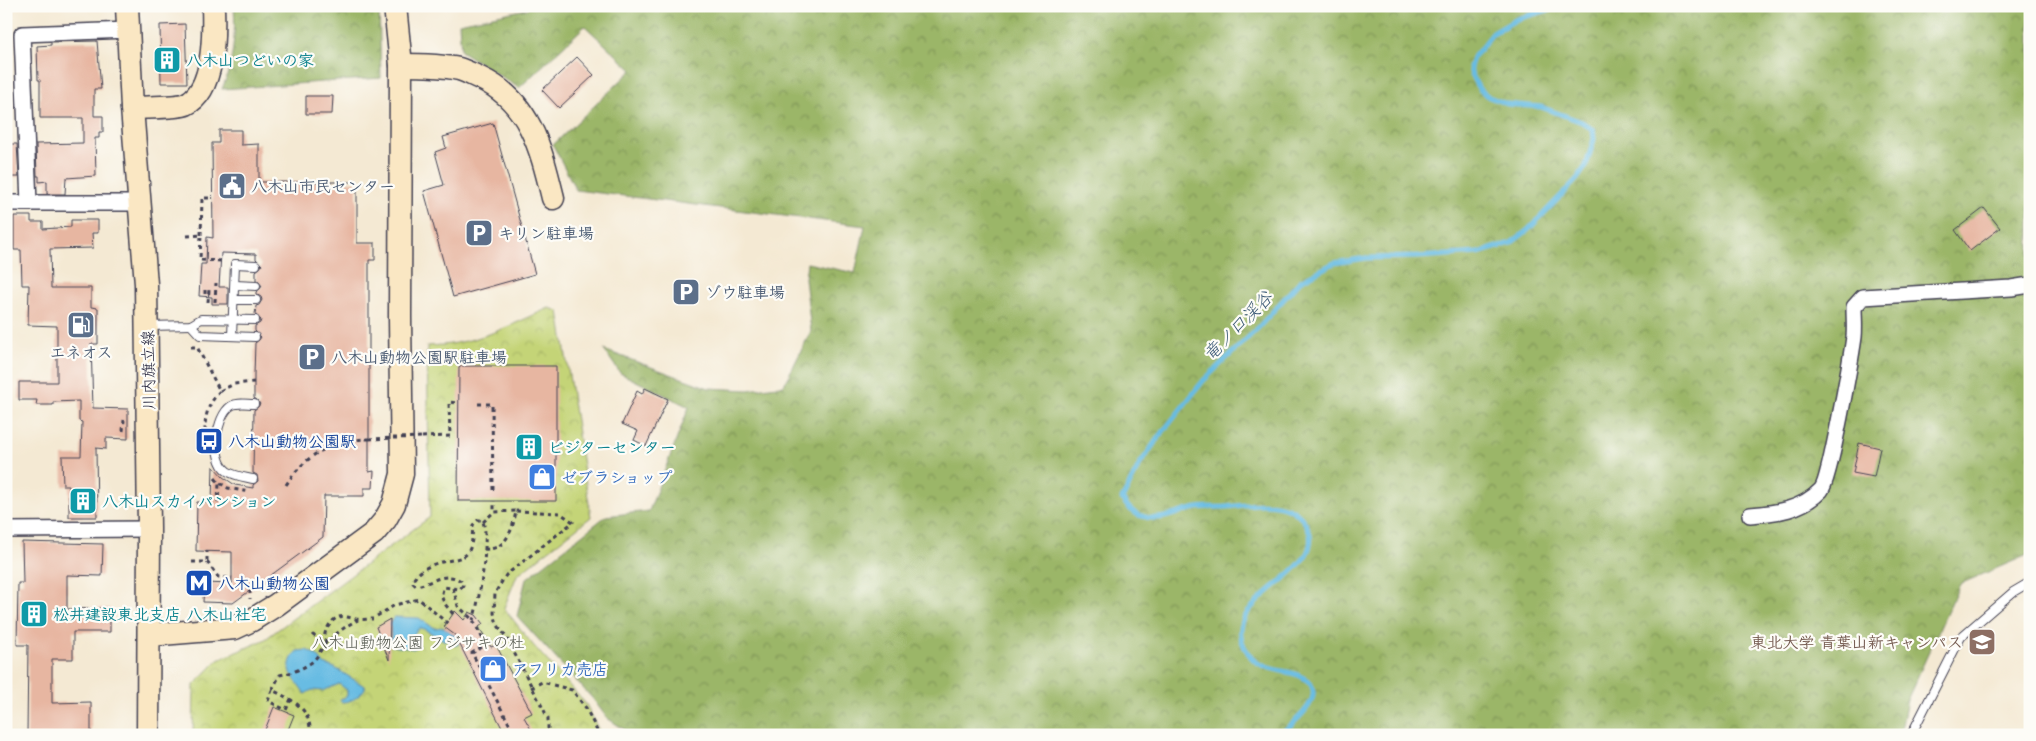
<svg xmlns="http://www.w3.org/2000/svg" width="2036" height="741" viewBox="0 0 2036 741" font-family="'Playpen Sans','Klee One',sans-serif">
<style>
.forest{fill:url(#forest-crowns);stroke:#5e6c52}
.park{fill:url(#park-crowns);stroke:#737b59}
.water{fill:#67bce3;stroke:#446f8f}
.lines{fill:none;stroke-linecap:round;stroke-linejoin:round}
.stream{stroke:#67bce3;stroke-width:5}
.building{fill:#e7b6a1}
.lane-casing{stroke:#424052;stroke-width:10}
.street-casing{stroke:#424052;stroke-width:18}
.secondary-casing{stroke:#424052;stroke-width:25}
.path{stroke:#424052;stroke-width:3;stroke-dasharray:4 4;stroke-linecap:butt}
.lane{stroke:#fff;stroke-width:8}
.street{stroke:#fff;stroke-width:15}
.secondary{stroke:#fae7c3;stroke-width:22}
.path-bridge{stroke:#424052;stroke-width:3;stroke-dasharray:4 4;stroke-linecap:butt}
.labels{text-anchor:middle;stroke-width:4.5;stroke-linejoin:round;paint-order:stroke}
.culture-label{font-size:16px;font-weight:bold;fill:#0d838f;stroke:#fdfcf7;text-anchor:start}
.service-label{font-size:16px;font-weight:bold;fill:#4e5e75;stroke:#fdfcf7;text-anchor:start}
.street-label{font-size:16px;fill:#22223b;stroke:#fdfcf7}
.transit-label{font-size:16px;font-weight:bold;fill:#164399;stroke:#fdfcf7;text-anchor:start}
.shop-label{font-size:16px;font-weight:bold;fill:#366cbe;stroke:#fdfcf7;text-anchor:start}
.park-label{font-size:16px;fill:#53574d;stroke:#fdfcf7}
.education-label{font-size:16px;font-weight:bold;fill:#785e54;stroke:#fdfcf7;text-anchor:end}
.water-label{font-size:18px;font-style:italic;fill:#3a5876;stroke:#fdfcf7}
</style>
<defs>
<pattern id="forest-crowns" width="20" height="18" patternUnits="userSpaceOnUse" patternTransform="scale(1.25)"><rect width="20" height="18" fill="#9bb668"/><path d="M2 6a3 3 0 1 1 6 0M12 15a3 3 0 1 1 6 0" fill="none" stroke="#7e9457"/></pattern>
<pattern id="park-crowns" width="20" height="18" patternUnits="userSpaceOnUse" patternTransform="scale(1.25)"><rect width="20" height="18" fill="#c4d477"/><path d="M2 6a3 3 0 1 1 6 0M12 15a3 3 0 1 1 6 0" fill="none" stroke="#a8b668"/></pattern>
</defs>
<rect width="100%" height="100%" fill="#fdfcf7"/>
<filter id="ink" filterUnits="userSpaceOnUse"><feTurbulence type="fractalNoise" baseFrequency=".02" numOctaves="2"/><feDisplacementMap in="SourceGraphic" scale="10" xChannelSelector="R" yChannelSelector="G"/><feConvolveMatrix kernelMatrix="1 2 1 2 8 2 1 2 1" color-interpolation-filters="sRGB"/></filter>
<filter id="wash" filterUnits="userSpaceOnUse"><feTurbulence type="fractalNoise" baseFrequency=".0096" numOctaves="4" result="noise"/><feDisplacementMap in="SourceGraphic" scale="20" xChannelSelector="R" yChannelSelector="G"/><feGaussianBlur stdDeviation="1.12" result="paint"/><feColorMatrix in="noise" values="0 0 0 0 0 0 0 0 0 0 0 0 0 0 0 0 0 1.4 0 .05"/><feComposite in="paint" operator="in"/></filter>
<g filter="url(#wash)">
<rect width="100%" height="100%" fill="#f4e9d3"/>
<g class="forest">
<path d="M 234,6 L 379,6 L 381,78 L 222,89 C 233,64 236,33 234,6 Z"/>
<polygon points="531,6 2030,6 2030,554 1960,584 1907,700 1900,735 633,735 607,718 593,699 517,616 526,579 606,516 649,511 689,407 620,373 604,350 709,388 748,390 784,385 811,331 805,278 807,263 855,273 865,226 576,190 553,145 632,70 585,26 519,88 461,51 459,23 527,9"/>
</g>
<path class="park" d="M 549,308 L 559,311 L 591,517 L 517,575 L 504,608 L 533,645 L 586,704 L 601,735 L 193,735 L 194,685 L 218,660 L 264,640 L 430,517 L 427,346 C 474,345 507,327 549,308 Z"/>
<g class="water">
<path d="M 394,617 L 419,618 L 434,628 L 444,627 L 455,635 L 459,644 L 454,646 L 447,639 L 445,641 L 424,629 L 419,628 L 410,639 L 410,641 L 416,646 L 414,649 C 406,647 393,648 388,643 L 388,640 L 391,638 L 390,623 Z"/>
<path d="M 307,650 L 318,656 L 324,664 L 335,668 L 366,687 C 360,696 353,702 341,702 L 340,700 L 347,696 L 347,690 L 339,684 L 323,691 L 312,690 L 305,694 C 295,678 281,669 297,651 Z"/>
</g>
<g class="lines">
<path class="stream" d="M 1279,735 C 1295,722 1335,691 1298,675 C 1285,670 1270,671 1258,663 C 1251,659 1248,653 1244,646 C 1219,595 1342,570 1303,520 C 1286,497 1249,505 1224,507 C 1215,507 1206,507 1197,508 C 1179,511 1161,523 1142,516 C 1133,514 1127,506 1122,499 L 1140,464 L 1158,438 L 1203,381 L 1258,328 L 1300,281 L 1334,263 L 1366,258 L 1418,257 L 1478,253 L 1511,243 L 1528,230 L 1577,179 L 1586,166 L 1594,139 L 1593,130 L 1582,122 L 1541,107 L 1507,104 L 1489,97 L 1479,89 L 1472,76 L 1470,67 L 1473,58 L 1493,33 L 1517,19 L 1561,6"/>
</g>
<g id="blocks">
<g class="building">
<polygon points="185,24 187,83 161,83 160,25"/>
<polygon points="97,41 101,89 94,89 94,116 103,116 103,132 99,132 99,138 95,138 96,176 66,178 65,194 47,194 47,181 39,182 39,176 37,176 36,144 83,143 83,118 40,118 40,80 38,80 37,46 51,45 51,42"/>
<polygon points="577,57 594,75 559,108 542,90"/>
<polygon points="306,96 333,96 332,114 306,114"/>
<polygon points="493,123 535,274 453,297 424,191 444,185 435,152 446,148 443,137"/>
<polygon points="219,130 241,130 241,145 259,144 259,182 357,182 357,243 375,243 375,260 369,260 369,472 374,471 373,488 364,488 364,496 324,496 323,537 233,603 203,602 204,583 232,584 232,552 196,551 197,502 212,502 213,466 223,477 235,485 253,488 253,485 258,481 257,475 253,473 254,410 258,407 260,404 257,400 254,398 254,375 255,343 259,340 261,337 255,331 255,326 260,323 261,320 255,314 256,306 259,305 262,300 261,297 256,294 256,292 260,289 262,286 259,282 256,280 256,271 260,268 262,265 256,259 256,254 221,253 219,287 228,287 228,304 212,304 212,297 199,296 201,264 206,264 207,237 213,238 212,143 219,143"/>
<polygon points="6,144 17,144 19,177 6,177"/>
<polygon points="1984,208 2000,228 1970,251 1955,230"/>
<polygon points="14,216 31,216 31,222 43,222 43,229 71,227 71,220 98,220 98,233 92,233 93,248 50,249 51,288 91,288 91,307 98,308 98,344 91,344 93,408 128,409 128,439 106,438 106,449 96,448 97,517 69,517 69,486 63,486 62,456 81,456 82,422 79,421 79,401 53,402 53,405 36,405 37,400 19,400 19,382 57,382 57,326 28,325 29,285 22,285 21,250 14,250"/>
<polygon points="459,366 556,366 556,501 458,501"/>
<polygon points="645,388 668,399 646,446 634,440 638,431 622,424 637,391 642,394"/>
<polygon points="1859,443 1880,448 1874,477 1853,473"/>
<polygon points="22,542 103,544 102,576 67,575 67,609 110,608 110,632 73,632 73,659 52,659 52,703 91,702 91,735 27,735 28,645 17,645 18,583 23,583"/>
<polygon points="455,611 464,620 469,612 476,615 483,624 479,627 491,647 496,645 532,713 524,717 534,735 510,735 506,727 502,728 455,635 444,627"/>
<polygon points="390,619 389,660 376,627"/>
<polygon points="274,707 294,715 286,735 263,735"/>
</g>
</g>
</g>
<g filter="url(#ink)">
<use href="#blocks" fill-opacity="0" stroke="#424052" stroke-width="1"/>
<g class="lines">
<defs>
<g id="lane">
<polyline points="235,285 256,286"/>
<polyline points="234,300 256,300"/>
<polyline points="191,325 200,335 255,337"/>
<polyline points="149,326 191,325 201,319 255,320"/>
<polyline points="232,336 235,264 256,265"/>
<path d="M 253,479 C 244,477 234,476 227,471 C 211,459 215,417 231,406 C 237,402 246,404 254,404"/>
<polyline points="1911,735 1961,637 2013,592 2030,582"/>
</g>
<g id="street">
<polyline points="6,203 141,203"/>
<polyline points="29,203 22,34 129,30"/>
<path d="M 1750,515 C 1776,513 1802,510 1821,490 C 1830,480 1851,358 1854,337 C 1855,327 1854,317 1854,307 L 1863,297 L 2011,288 L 2030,285"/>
<polyline points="6,530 149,529"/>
</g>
<g id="secondary">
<polyline points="127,6 132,108 146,284 149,529 148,735"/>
<path d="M 401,65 C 420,65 440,65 459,69 C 466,71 473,75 480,78 C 530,101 541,149 553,198"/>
<path d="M 132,108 C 144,107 177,108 186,104 C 215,90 214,33 213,6"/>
<polyline points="149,635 235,628 252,620 276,605 374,533 385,520 394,504 402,474 400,317 401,65 395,6"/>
</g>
</defs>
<use href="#lane" class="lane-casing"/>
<use href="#street" class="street-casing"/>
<use href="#secondary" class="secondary-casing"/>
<g class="path">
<polyline points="201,235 202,198 213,198"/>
<polyline points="187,236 201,235 200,260 222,261"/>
<polyline points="205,290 205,295 209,295"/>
<polyline points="208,302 209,290"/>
<polyline points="215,302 216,283"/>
<path d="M 191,347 L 197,347 L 220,391 C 209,403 205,414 205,429"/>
<polyline points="220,391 234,384 254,382"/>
<polyline points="478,404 492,404 493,490"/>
<polyline points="123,431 124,420"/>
<polyline points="422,437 450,436 449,402 458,403"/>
<polyline points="367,439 369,439"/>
<polyline points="215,478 219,483 218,502"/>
<polyline points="220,483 228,488 249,492"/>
<polyline points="516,511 560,513 573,522 506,575 495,593 494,613 497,624 506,637 548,718 548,728 552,735"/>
<polyline points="483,522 494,512"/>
<path d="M 484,549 C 506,551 513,529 516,511 L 494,512 L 494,501"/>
<polyline points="192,562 207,562 207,551"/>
<polyline points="207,562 218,577 232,578"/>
<polyline points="453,588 458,606 473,620 486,645 472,653 515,735"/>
<polyline points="250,590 250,599"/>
<path d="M 453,614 C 446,605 438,599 444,587 L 460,589 L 463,585 L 461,581 C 445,570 431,584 416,586 L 413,583 L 413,580 C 430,555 460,565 468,552 C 473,545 472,533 473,525 L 478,520 L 482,520 C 491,534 479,604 473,620"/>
<polyline points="377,616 395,605 419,599 447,623"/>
<polyline points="312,636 313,635 325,643"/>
<path d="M 326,643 C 324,637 324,633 328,627 C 337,613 343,616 356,619 C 361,620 368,619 373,619"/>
<polyline points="531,688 542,682 572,690 586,708 599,735"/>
<polyline points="272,690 268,701 286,710 291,699"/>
<path d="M 310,735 C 312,708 292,700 272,690 L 280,675 C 291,673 300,670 309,664 C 318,659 320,649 326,643 C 336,634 346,625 358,620"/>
</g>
<use href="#lane" class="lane"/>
<use href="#street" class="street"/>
<use href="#secondary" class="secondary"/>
<g class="path-bridge">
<polyline points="369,439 422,437"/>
<path d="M 286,485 C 305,455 332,440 367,439"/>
</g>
</g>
</g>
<defs>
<symbol id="building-square" viewBox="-11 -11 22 22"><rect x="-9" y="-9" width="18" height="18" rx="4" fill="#0f9aa8" stroke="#fdfcf7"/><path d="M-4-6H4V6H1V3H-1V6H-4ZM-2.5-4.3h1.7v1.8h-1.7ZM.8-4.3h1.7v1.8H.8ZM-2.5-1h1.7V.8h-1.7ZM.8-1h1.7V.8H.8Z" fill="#fff"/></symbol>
<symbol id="civic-square" viewBox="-11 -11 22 22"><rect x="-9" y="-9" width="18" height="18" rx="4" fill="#5c6f8a" stroke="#fdfcf7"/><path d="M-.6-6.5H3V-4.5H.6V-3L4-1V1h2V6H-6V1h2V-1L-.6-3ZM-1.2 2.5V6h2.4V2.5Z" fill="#fff"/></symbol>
<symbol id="parking-square" viewBox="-11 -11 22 22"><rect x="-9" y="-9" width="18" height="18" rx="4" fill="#5c6f8a" stroke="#fdfcf7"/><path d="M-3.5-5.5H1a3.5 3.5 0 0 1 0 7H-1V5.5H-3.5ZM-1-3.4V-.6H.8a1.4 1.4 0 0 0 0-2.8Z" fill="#fff"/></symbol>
<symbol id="fuel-square" viewBox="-11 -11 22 22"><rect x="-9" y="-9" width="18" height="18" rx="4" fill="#5c6f8a" stroke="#fdfcf7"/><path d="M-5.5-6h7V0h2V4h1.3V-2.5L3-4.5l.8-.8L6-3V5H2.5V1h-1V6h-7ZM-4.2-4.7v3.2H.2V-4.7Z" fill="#fff"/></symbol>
<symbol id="bus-square" viewBox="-11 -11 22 22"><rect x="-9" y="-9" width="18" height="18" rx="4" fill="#1a4fb4" stroke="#fdfcf7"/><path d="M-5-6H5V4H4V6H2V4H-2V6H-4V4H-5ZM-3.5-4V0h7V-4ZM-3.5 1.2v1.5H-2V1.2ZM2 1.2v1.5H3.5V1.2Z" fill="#fff"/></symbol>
<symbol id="shop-square" viewBox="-11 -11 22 22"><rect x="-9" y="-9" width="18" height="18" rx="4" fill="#3f7fe0" stroke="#fdfcf7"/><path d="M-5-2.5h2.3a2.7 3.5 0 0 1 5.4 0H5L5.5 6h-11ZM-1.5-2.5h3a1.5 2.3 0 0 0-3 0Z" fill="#fff"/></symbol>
<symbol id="metro-square" viewBox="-11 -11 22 22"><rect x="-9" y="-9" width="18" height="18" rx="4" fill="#1a4fb4" stroke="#fdfcf7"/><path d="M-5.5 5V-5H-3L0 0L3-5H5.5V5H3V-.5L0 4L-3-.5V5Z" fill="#fff"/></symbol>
<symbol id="university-square" viewBox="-11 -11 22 22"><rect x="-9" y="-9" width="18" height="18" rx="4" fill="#8d6e63" stroke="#fdfcf7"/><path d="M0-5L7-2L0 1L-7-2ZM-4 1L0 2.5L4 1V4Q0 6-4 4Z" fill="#fff"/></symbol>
</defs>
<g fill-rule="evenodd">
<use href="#building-square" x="151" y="44" width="32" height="32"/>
<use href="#civic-square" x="216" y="170" width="32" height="32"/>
<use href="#parking-square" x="463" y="217" width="32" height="32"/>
<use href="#parking-square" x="670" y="276" width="32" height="32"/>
<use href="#fuel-square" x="65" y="309" width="32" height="32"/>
<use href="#parking-square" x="296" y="341" width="32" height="32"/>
<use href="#bus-square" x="193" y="425" width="32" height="32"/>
<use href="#building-square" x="513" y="431" width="32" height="32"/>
<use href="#shop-square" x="526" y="461" width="32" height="32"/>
<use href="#building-square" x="67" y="485" width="32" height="32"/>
<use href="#metro-square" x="183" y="567" width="32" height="32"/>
<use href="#building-square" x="18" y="598" width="32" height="32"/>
<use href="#university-square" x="1966" y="626" width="32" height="32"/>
<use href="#shop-square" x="477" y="653" width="32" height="32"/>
</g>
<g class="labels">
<g class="culture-label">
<text x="186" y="66">八木山つどいの家</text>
<text x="548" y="453">ビジターセンター</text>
<text x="102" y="507">八木山スカイパンション</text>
<text x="53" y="620">松井建設東北支店 八木山社宅</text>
</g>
<g class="service-label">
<text x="251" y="192">八木山市民センター</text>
<text x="498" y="239">キリン駐車場</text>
<text x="705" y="298">ゾウ駐車場</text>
<text x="81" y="358" text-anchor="middle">エネオス</text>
<text x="331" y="363">八木山動物公園駅駐車場</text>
</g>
<g class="street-label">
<text transform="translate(148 370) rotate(-91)" y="6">川内旗立線</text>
</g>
<g class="transit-label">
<text x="228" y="447">八木山動物公園駅</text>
<text x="218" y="589">八木山動物公園</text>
</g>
<g class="shop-label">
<text x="561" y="483">ゼブラショップ</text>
<text x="512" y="675">アフリカ売店</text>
</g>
<g class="park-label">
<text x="418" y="648">八木山動物公園 フジサキの杜</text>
</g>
<g class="education-label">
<text x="1963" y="648">東北大学 青葉山新キャンパス</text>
</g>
<g class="water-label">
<text transform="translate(1238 326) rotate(-45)" y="6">竜ノ口渓谷</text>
</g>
</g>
<rect width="2036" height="741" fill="none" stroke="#fdfcf7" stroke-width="25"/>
</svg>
